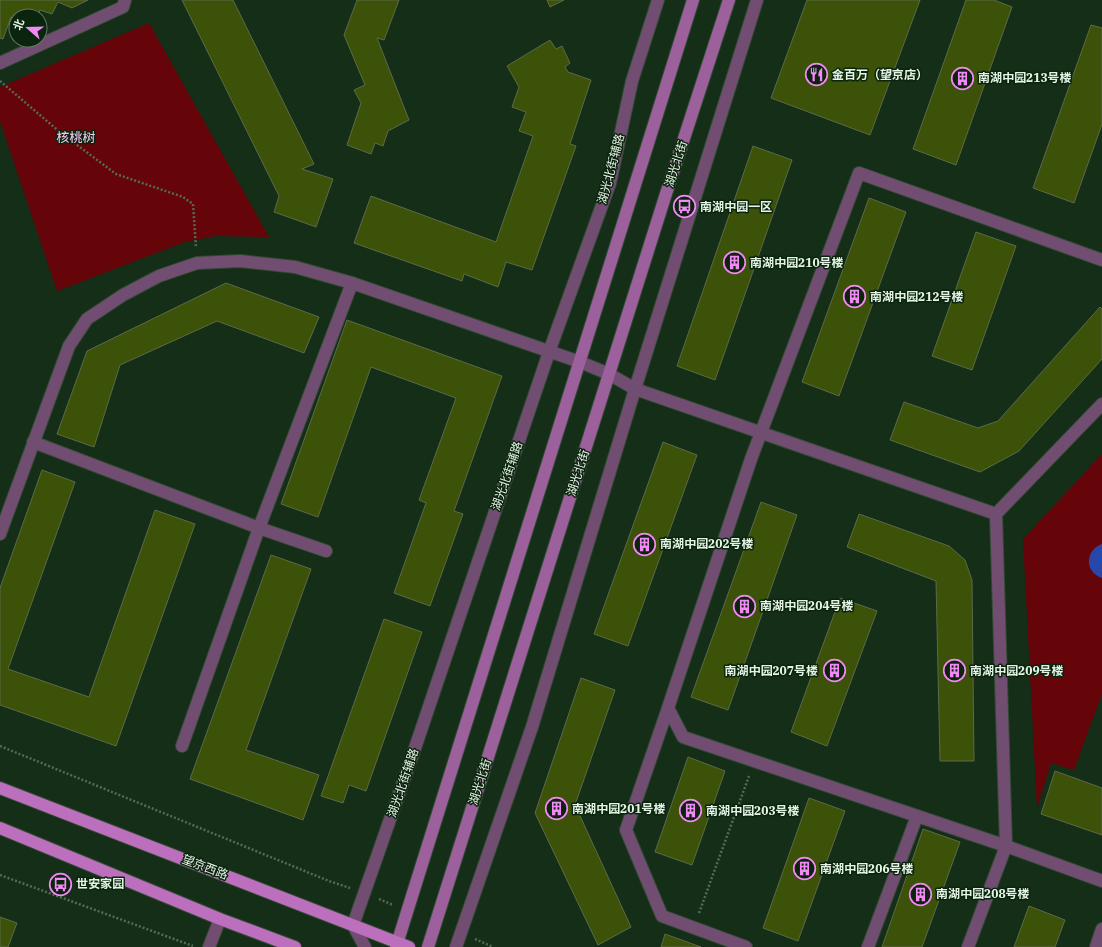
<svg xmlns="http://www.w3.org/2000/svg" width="1102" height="947" viewBox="0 0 1102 947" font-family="'IBM Plex Serif','Noto Sans SC',serif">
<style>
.green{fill:#650409}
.water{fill:#2847ab}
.building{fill:#3b5208;stroke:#5d6a49}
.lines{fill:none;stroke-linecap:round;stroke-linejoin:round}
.street-casing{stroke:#324a34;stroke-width:14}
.secondary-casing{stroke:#324a34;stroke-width:14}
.primary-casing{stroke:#324a34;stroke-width:14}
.path{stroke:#556b56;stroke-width:2.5;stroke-dasharray:2 2;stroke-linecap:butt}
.street{stroke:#724d72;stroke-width:12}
.secondary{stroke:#9c619c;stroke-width:12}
.primary{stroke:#bc6fbd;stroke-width:12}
.labels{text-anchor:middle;stroke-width:3;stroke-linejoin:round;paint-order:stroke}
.poi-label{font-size:12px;font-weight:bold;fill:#e4f4e5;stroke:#0b240e;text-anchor:start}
.street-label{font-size:12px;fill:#e4f4e5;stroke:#0b240e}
.neighbourhood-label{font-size:13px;fill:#fdcefc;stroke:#0b240e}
</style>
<rect width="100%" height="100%" fill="#152e17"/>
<g class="green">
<polygon points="149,23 269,237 216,236 185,242 57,291 0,121 0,87"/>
<polygon points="1102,454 1102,694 1074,770 1051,763 1037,808 1023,539"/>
</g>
<path class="water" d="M 1102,544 L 1102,578 C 1084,572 1085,550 1102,544 Z"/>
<g class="building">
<polygon points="0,0 88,0 72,8 58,2 52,14 40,10 38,16 16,16 16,19 11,17 3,39 0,38"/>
<polygon points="182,0 233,0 314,164 302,169 333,179 316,227 274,212 279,196"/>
<polygon points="357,0 399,0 384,40 377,38 409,120 388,131 383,146 375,143 371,154 347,145 361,103 354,90 365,85 344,35"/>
<polygon points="547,0 564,0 550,7"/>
<polygon points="807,0 920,0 870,135 771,98"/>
<polygon points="966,0 994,0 1012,7 956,165 913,149"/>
<polygon points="1091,25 1102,28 1102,124 1074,203 1033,188"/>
<polygon points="550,40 556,49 562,46 570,63 565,67 568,72 591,80 570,144 576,146 532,270 506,262 498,287 464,274 462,281 354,243 371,196 496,242 533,136 519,131 526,112 512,107 519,87 507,66"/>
<polygon points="753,146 792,160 715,380 677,366"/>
<polygon points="869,198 906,212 839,396 802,382"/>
<polygon points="976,232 1016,246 972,370 932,356"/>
<polygon points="226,283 319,317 304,353 217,321 120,365 94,447 57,434 87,351"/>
<polygon points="1100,307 1102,309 1102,359 1019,451 980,472 890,440 904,402 978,428 998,421"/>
<polygon points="347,320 502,376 454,511 463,514 430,606 394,593 426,503 419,500 456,398 371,367 318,517 281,504"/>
<polygon points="663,442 697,455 628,646 594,634"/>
<polygon points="42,470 75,482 8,669 89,697 155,510 195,524 116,746 0,705 0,588"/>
<polygon points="761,502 797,515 728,710 691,697"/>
<polygon points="859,514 949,546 965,560 972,580 974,761 940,761 936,581 847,547"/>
<polygon points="271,555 311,569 246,750 319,775 303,820 190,779"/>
<polygon points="840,598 877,611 827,746 791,732"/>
<polygon points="384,619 422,632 366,791 349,785 343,803 321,796"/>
<polygon points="581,678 615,690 575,805 631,927 598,945 535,813"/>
<polygon points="688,757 725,771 692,865 655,852"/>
<polygon points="1055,771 1102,788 1102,835 1041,814"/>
<polygon points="809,798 845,811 798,941 763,928"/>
<polygon points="923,829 960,842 922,947 882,947"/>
<polygon points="1029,906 1065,920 1055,947 1014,947"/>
<polygon points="0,917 17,923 8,947 0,947"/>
<polygon points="665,934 701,947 661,947"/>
</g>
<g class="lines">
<defs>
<g id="street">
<polyline points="0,63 123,7 125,0"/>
<polyline points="1102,260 859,173 751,459 668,708 683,737 1006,846 1102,881"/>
<polyline points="33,442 259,528 326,551"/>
<polyline points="0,534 69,346 87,319 123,295 159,276 197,263 240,261 295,267 352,283 580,362 609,374 635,389 996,514"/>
<polyline points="668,708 626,830 662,916 746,947"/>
<polyline points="182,746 259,528 352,283"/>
<polyline points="209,947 220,919"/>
<polyline points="365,947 353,925 415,748 549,352 610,183 632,81 658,0"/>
<polyline points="456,947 532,727 635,389 757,0"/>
<polyline points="868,947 917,816"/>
<polyline points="968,947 1006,846 996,514 1102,404"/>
<polyline points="1096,947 1102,929"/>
</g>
<g id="secondary">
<polyline points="396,947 693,0"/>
<polyline points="428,947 664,200 729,0"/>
</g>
<g id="primary">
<polyline points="0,788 409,947"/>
<polyline points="0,828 220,919 295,947"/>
</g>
</defs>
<use href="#street" class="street-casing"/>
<use href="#secondary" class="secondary-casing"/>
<use href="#primary" class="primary-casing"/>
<g class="path">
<polyline points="0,81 61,133 116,174 183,197 193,204 196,248"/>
<polyline points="0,746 329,881 350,888"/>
<polyline points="0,875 193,946"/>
<polyline points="379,899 393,905"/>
<polyline points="699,913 749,776"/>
<polyline points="475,939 493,947"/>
</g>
<use href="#street" class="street"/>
<use href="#secondary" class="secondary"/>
<use href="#primary" class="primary"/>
</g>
<defs>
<symbol id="restaurant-ring" viewBox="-11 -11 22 22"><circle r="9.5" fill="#0b240e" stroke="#f18af4" stroke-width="1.5"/><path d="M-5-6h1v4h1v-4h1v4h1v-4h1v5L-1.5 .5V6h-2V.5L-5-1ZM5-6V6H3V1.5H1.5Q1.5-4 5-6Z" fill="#f18af4"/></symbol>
<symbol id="building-ring" viewBox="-11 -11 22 22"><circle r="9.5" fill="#0b240e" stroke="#f18af4" stroke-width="1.5"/><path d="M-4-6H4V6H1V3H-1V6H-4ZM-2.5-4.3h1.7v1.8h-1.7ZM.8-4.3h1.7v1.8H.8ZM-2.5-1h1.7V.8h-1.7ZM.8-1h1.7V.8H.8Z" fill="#f18af4"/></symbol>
<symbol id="bus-ring" viewBox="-11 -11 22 22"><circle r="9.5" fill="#0b240e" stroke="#f18af4" stroke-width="1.5"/><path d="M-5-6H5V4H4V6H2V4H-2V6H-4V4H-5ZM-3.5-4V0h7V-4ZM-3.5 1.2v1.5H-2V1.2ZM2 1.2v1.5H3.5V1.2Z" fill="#f18af4"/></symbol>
</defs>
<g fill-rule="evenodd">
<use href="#restaurant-ring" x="804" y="62" width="25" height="25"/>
<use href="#building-ring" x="950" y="66" width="25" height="25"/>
<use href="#bus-ring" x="672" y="194" width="25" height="25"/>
<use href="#building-ring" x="722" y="250" width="25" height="25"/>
<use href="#building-ring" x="842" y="284" width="25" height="25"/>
<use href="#building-ring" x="632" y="532" width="25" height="25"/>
<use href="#building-ring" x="732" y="594" width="25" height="25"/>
<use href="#building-ring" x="822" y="658" width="25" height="25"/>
<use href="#building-ring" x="942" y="658" width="25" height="25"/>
<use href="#building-ring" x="544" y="796" width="25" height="25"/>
<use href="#building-ring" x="678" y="798" width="25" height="25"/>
<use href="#building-ring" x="792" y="856" width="25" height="25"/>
<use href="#bus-ring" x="48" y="872" width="25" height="25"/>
<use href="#building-ring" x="908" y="882" width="25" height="25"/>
</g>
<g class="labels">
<g class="poi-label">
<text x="832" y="79">金百万（望京店）</text>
<text x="978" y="82">南湖中园213号楼</text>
<text x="700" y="211">南湖中园一区</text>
<text x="750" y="267">南湖中园210号楼</text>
<text x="870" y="301">南湖中园212号楼</text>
<text x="660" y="548">南湖中园202号楼</text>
<text x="760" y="610">南湖中园204号楼</text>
<text x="818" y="675" text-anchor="end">南湖中园207号楼</text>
<text x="970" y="675">南湖中园209号楼</text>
<text x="572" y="813">南湖中园201号楼</text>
<text x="706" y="815">南湖中园203号楼</text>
<text x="820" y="873">南湖中园206号楼</text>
<text x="76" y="888">世安家园</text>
<text x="936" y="898">南湖中园208号楼</text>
</g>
<g class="street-label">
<text transform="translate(676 164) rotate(-72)" y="4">湖光北街</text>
<text transform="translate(611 169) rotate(-75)" y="4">湖光北街辅路</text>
<text transform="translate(578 473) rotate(-72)" y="4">湖光北街</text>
<text transform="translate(507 476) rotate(-71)" y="4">湖光北街辅路</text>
<text transform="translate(480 782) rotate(-72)" y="4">湖光北街</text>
<text transform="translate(403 783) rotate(-71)" y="4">湖光北街辅路</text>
<text transform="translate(205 867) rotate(21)" y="4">望京西路</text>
</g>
<g class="neighbourhood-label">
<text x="76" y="142">核桃树</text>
</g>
</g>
<g transform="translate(28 28) rotate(290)"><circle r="19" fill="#0b240e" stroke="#627764"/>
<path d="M0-3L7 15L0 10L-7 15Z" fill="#f18af4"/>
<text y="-6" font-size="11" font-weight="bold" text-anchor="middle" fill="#e4f4e5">北</text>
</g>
</svg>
